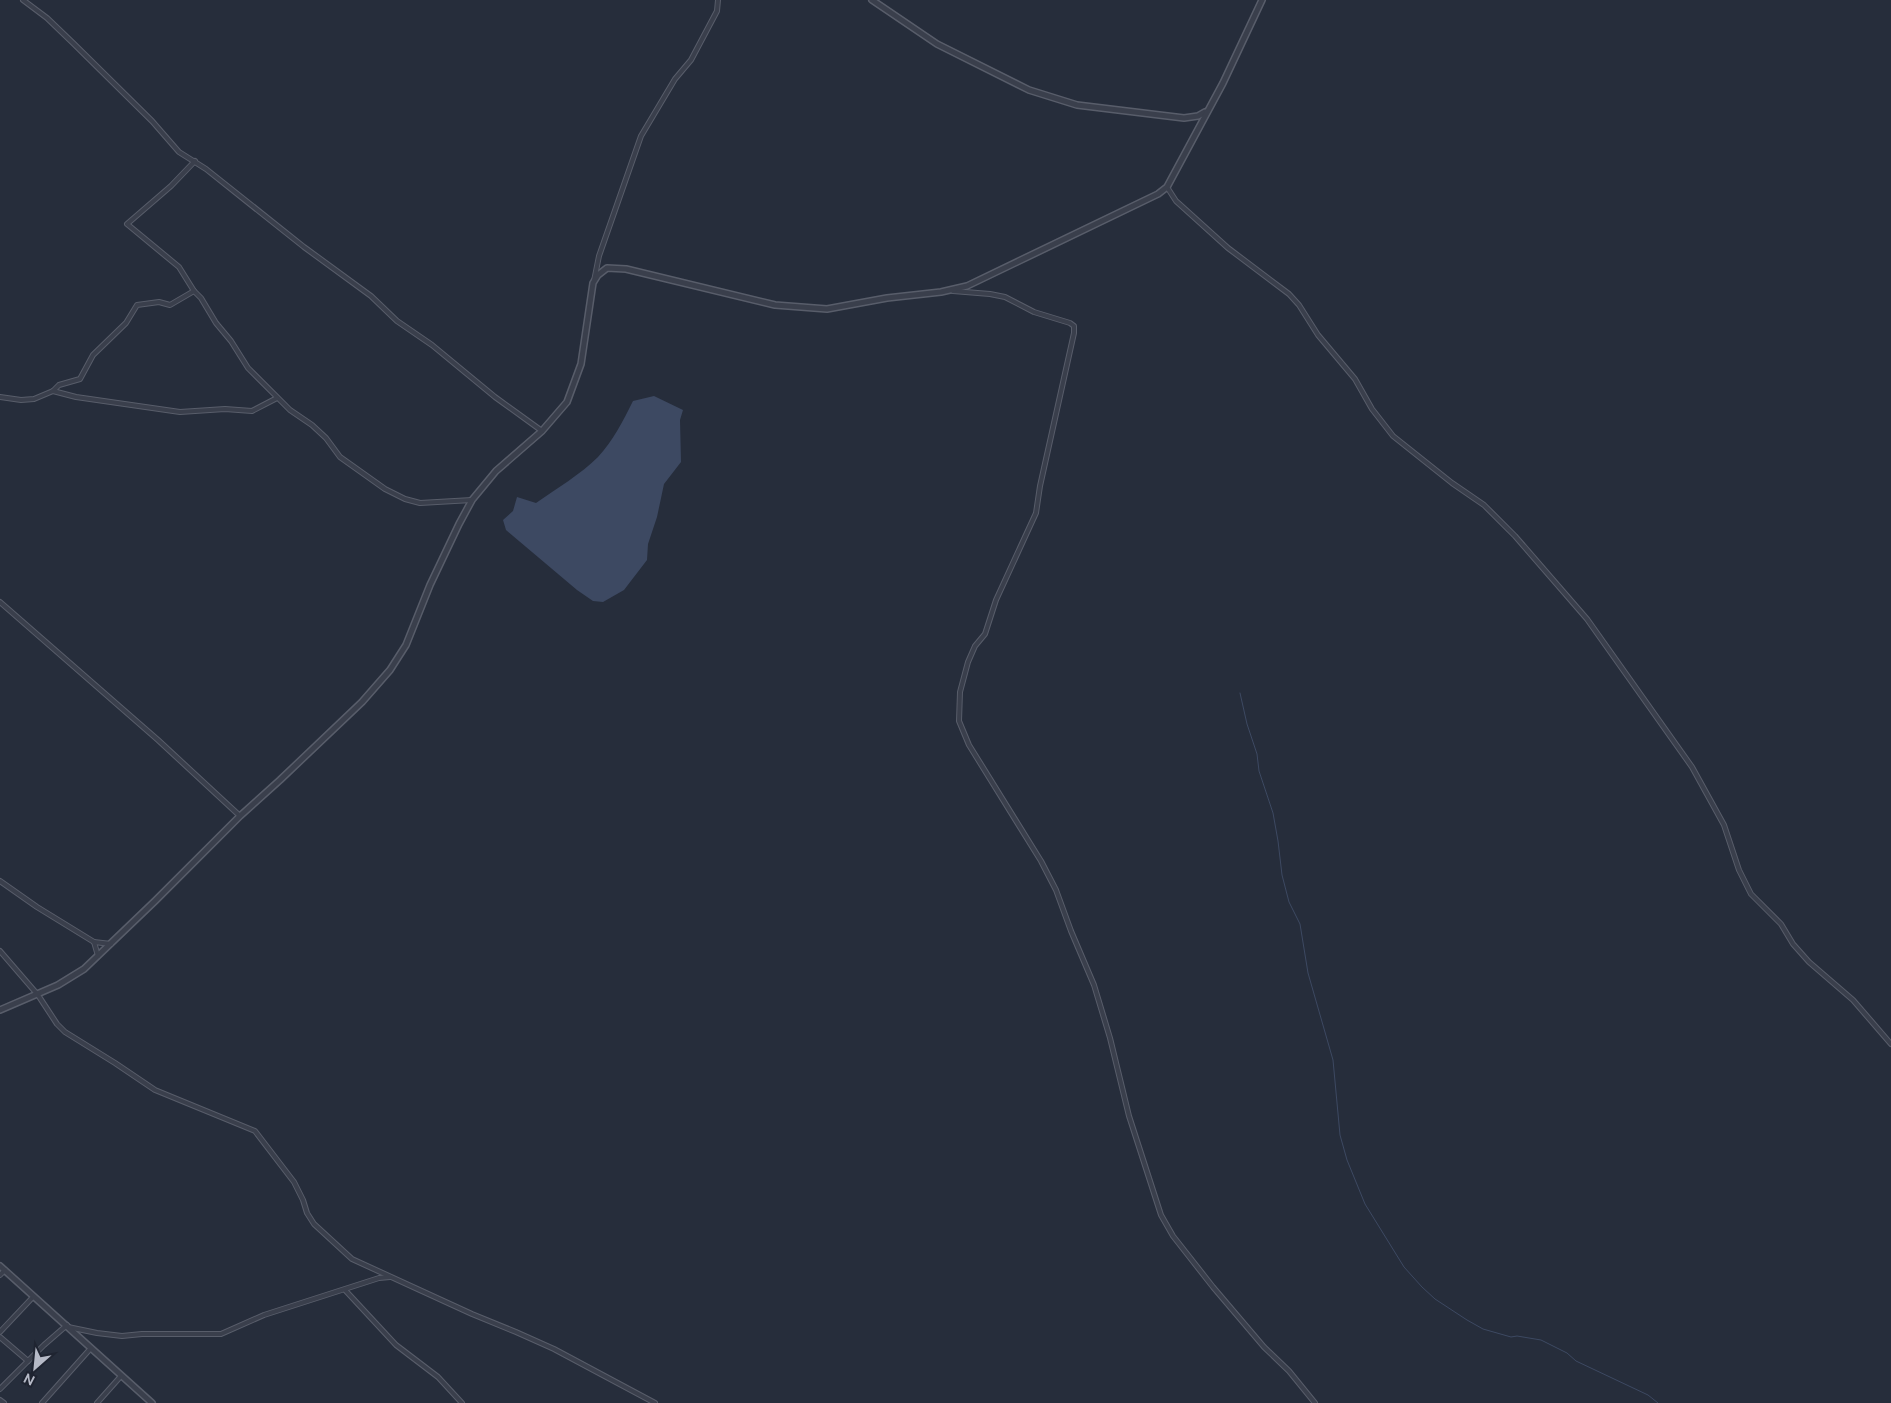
<svg xmlns="http://www.w3.org/2000/svg" width="1891" height="1403" viewBox="0 0 1891 1403" font-family="Ubuntu,sans-serif">
<style>
.water{fill:#3d4962}
.lines{fill:none;stroke-linecap:round;stroke-linejoin:round}
.stream{stroke:#3d4962;stroke-width:1}
.minor-casing{stroke:#585d6a;stroke-width:6}
.tertiary-casing{stroke:#585d6a;stroke-width:8}
.minor{stroke:#3a3f4c;stroke-width:4}
.tertiary{stroke:#3a3f4c;stroke-width:5}
</style>
<rect width="100%" height="100%" fill="#262d3b"/>
<path class="water" d="M 654,396 L 683,410 L 680,420 L 681,462 L 664,484 L 657,517 L 648,544 L 647,560 L 624,590 L 603,602 L 593,601 L 577,590 L 506,530 L 503,520 L 513,511 L 517,497 L 536,503 C 556,489 581,474 598,457 C 613,441 623,421 633,401 Z"/>
<g class="lines">
<polyline class="stream" points="1240,693 1247,724 1257,754 1259,771 1273,813 1278,841 1282,875 1289,902 1300,924 1308,973 1333,1060 1340,1135 1347,1160 1365,1204 1404,1267 1422,1287 1435,1299 1467,1320 1483,1329 1511,1337 1517,1336 1541,1340 1567,1353 1576,1361 1648,1395 1658,1403"/>
<defs>
<g id="minor">
<polyline points="23,0 47,18 73,43 152,121 179,152 206,169 304,247 371,296 397,321 432,345 495,397 542,431"/>
<polyline points="195,161 171,186 127,224 179,267 194,291 201,298 216,323 231,341 248,368 290,410 312,425 326,438 340,457 385,489 405,499 420,503 472,500"/>
<polyline points="1167,187 1176,201 1228,248 1289,294 1299,305 1318,335 1355,379 1372,409 1393,436 1452,483 1484,505 1515,536 1587,619 1692,767 1724,825 1739,870 1751,894 1781,924 1793,944 1809,962 1853,1000 1891,1044"/>
<polyline points="594,281 599,256 641,136 675,79 691,60 717,11 718,0"/>
<polyline points="953,291 990,294 1005,297 1034,312 1070,323 1074,326 1074,333 1040,486 1036,513 996,600 985,634 975,646 968,662 960,692 959,721 969,745 1041,861 1056,890 1071,931 1094,985 1110,1038 1129,1116 1161,1215 1173,1236 1213,1287 1264,1347 1289,1371 1315,1403"/>
<polyline points="53,391 59,385 80,379 93,355 126,323 137,305 159,302 170,305 194,291"/>
<polyline points="0,397 21,400 34,399 53,391 76,397 180,412 225,409 252,411 277,398"/>
<polyline points="0,602 158,740 240,816"/>
<polyline points="0,881 37,907 94,942 98,956"/>
<polyline points="94,942 111,944"/>
<polyline points="0,951 38,995 57,1024 65,1032 115,1063 155,1090 255,1131 294,1182 303,1200 307,1213 314,1224 352,1259 472,1314 516,1332 554,1349 655,1403"/>
<polyline points="0,1275 5,1270"/>
<polyline points="345,1290 396,1345 438,1377 462,1403"/>
<polyline points="68,1327 97,1333 122,1336 142,1334 221,1334 264,1315 379,1278 390,1277"/>
<polyline points="0,1332 33,1297"/>
<polyline points="0,1337 28,1361"/>
<polyline points="0,1389 44,1345 67,1325"/>
<polyline points="0,1400 4,1403"/>
<polyline points="42,1403 91,1348"/>
<polyline points="97,1403 121,1376"/>
</g>
<g id="tertiary">
<polyline points="872,0 937,44 1029,90 1077,105 1184,118 1198,116 1205,112"/>
<polyline points="0,1010 58,985 84,969 155,901 240,816 280,780 362,702 390,670 406,645 430,585 459,524 472,500 496,471 542,431 567,402 581,364 593,283 598,275 607,268 626,269 775,305 827,309 887,298 941,292 967,286 1158,194 1167,187 1223,83 1262,0"/>
<polyline points="0,1266 152,1403"/>
</g>
</defs>
<use href="#minor" class="minor-casing"/>
<use href="#tertiary" class="tertiary-casing"/>
<use href="#minor" class="minor"/>
<use href="#tertiary" class="tertiary"/>
</g>
<g transform="translate(35 1368) rotate(207)" stroke="#1f2431" stroke-width="4" paint-order="stroke">
<path d="M0-4L9 19L0 12L-9 19Z" fill="#b6bac7"/>
<text y="-8" font-size="14" font-weight="bold" text-anchor="middle" fill="#b6bac7">N</text>
</g>
</svg>
